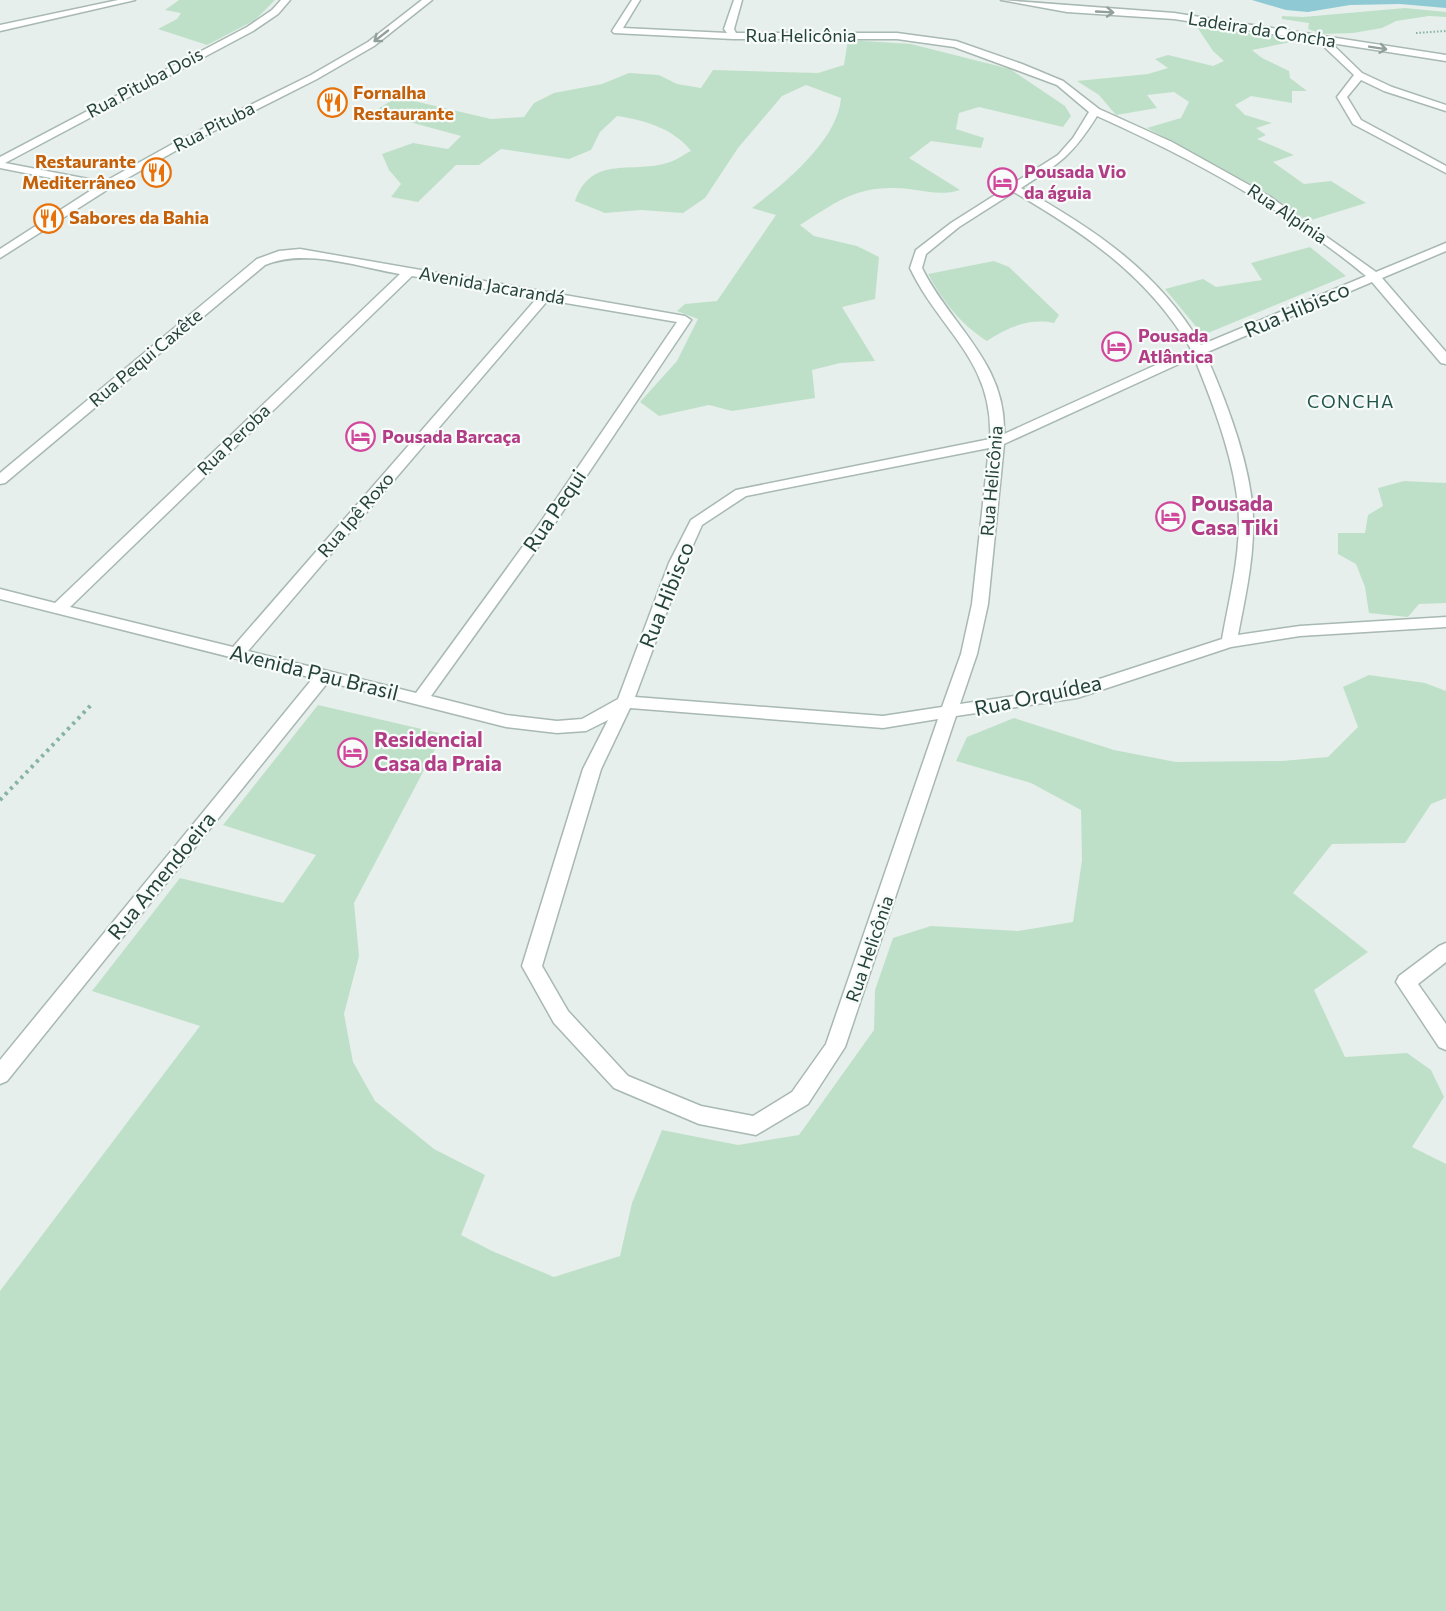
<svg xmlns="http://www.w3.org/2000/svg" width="1446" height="1611" viewBox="0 0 1446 1611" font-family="Commissioner,sans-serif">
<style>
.green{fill:#bfe0c8}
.water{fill:#8ec9d4}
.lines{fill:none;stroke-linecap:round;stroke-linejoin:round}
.minor-casing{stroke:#a8b8b2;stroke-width:3}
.path-far1{stroke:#86b3a5;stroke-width:2;stroke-dasharray:1.5 2;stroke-linecap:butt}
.path{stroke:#86b3a5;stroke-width:4;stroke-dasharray:3 4.5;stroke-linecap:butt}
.minor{fill:#fff;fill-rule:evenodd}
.oneway{stroke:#92a09c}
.labels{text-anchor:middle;stroke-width:4.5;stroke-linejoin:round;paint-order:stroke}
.far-street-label{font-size:18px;fill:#24423a;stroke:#f7fbf9}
.far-food-label{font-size:18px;font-weight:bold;fill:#c56008;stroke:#f7fbf9;text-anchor:start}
.far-hotel-label{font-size:18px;font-weight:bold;fill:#b23c85;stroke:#f7fbf9;text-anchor:start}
.far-neighbourhood-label{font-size:18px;letter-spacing:1.5px;fill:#1f5548;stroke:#f7fbf9}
.street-label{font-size:21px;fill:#24423a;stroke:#f7fbf9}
.hotel-label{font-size:21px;font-weight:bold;fill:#b23c85;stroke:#f7fbf9;text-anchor:start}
</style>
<rect width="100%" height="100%" fill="#e6efeb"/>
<g class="green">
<polygon points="179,0 275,0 255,20 207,45 158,29 177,19 181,13 165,10"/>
<polygon points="1405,8 1446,12 1446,17 1429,16 1396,21 1382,28 1353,33 1323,34 1308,29 1309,23 1282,19 1282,16 1303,17"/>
<polygon points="1197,27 1275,36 1291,42 1252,50 1262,58 1289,71 1290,78 1307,91 1292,91 1292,103 1251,96 1235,105 1245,115 1272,123 1256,128 1266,135 1257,139 1294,155 1273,162 1304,184 1331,181 1366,203 1308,221 1267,193 1147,128 1181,118 1189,102 1174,92 1147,95 1157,108 1116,115 1099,95 1077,81 1148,74 1168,68 1155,59 1168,55 1213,66 1224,61 1213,51"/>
<path d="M 848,40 L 911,44 L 1010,69 L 1065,106 L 1071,116 L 1063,127 L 979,107 L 959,113 L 956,129 L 984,138 L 981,148 L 931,141 L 909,158 L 960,190 C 942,196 927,191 909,189 C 858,184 840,200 800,225 L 814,236 L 857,246 L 879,257 L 875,299 L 842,307 L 875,361 L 840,363 L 812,370 L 815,398 L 732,411 L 709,405 L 659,416 L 640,402 L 677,361 L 698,319 L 677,311 L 685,304 L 717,301 L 776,215 L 752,208 C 785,183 838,140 841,98 L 806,85 L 782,96 L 738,148 L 705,198 L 683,213 L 641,210 L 605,213 L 575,201 C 592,153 634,175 670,162 C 677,160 684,154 691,151 C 673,128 644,120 617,116 L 600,132 L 591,150 L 569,159 L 501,149 L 479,165 L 456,165 L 418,202 L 391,197 L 401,184 L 389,170 L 382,154 L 413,143 L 448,149 L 461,136 L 373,112 L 397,97 L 491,119 L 524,117 L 534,103 L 554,93 L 602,84 L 629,73 L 659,75 L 677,84 L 701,88 L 713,70 L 818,73 L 844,65 Z"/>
<polygon points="1310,247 1346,276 1203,335 1165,289 1203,279 1216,287 1262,280 1251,263"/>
<path d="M 994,261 L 1009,267 L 1059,315 L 1054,323 C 1030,318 1007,327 987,341 C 960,324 943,301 928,274 Z"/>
<polygon points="1404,481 1446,483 1446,603 1419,604 1408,617 1369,613 1365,587 1356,564 1338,554 1338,533 1365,533 1368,515 1383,506 1378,488"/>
<polygon points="1369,675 1425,683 1446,691 1446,798 1431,804 1405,843 1332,844 1293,893 1368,952 1314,990 1345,1057 1407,1053 1431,1070 1444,1097 1412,1147 1446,1164 1446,1611 0,1611 0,1291 200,1026 92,991 180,878 283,903 316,855 223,825 318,705 443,734 354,903 359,956 344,1014 353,1062 375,1101 434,1149 485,1175 461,1235 492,1251 554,1277 620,1256 632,1203 662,1130 738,1145 799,1135 874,1030 875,990 893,938 931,926 1018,931 1073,922 1082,860 1081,810 1031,783 956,761 967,737 1014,718 1114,750 1176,762 1282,761 1328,757 1358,727 1343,687"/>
</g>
<polygon class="water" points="1252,0 1446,0 1446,8 1400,4 1350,5 1308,12 1286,10"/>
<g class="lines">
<defs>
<g id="minor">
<polygon points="118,0 135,0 0,31 0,25"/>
<polygon points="281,0 290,0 278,14 253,31 5,163 104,182 176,142 311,75 368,42 422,0 432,0 374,46 317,79 184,146 110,188 0,258 0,249 96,187 0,168 0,157 247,27 272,10"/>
<path d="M 632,0 L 640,0 L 623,28 L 727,33 L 724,29 L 734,0 L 742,0 L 734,29 L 736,33 L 897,33 L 956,41 L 1022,64 L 1063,81 L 1099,109 L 1172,142 L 1269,196 L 1376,272 L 1446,243 L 1446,251 L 1382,278 L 1446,352 L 1446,364 L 1441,363 L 1372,282 L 1205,353 C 1226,400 1253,470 1253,521 C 1254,559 1245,598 1238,635 L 1300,626 L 1446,617 L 1446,627 L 1300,636 L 1231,647 L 1077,698 L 956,716 L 845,1047 L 808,1104 L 756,1135 L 699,1124 L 614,1088 L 554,1023 L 522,966 L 583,769 L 608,720 L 586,731 L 557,733 L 506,727 L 328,682 L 7,1081 L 0,1084 L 0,1060 L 313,678 L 0,599 L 0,589 L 55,603 L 400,274 C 357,267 307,248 265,265 L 5,483 L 0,484 L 0,473 L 257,259 L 279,251 L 300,249 L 685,316 L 691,320 L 551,529 L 431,696 L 506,715 L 557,721 L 582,719 L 618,699 L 669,563 L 691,520 L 736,490 L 990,439 C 994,361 940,331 910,268 L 916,250 L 951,223 L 1058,155 L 1073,138 L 1089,112 L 1057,85 L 954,47 L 897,39 L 733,39 L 614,33 L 612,31 ZM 1097,116 C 1193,159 1285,209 1366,276 L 1201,345 C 1159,272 1093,228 1021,188 C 1060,163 1072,156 1097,116 ZM 1014,192 C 1085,233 1149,277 1191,349 L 1004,434 C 1007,363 950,325 922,268 L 926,254 L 959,227 ZM 412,276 L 537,298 L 233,647 L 70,607 ZM 548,300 L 677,322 L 540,523 L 416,693 L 248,651 ZM 1194,357 C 1214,406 1238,468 1239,521 C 1239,561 1229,600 1222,639 L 1075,687 L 960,704 L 977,654 L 988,604 L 1004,444 ZM 989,448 L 972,604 L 961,654 L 942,707 L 883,716 L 635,697 L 685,563 L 702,525 L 746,496 ZM 630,708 L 883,728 L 938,719 L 826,1044 L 792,1092 L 753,1116 L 701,1106 L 628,1076 L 568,1011 L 542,966 L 601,769 Z"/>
<polygon points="1001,0 1174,13 1446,55 1446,61 1331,43 1362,73 1392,87 1446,105 1446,111 1384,91 1361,80 1347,97 1361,120 1446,166 1446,173 1353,124 1337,97 1354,75 1318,41 1174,19 1067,12"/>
<polygon points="1446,943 1446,962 1418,984 1446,1024 1446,1050 1439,1047 1396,982 1399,976 1439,946"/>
</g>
</defs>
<use href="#minor" class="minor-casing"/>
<polyline class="path-far1" points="1416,33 1446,31"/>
<polyline class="path" points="0,800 93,703"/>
<use href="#minor" class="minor"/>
</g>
<defs><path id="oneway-shaft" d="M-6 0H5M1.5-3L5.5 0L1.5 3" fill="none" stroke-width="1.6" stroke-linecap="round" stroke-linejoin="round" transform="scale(1.5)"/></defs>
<g class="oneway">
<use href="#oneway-shaft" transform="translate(1105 12) rotate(3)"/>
<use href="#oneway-shaft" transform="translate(381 36) rotate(142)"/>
<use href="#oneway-shaft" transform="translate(1378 48) rotate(9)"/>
</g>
<defs>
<symbol id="restaurant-ring" viewBox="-11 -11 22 22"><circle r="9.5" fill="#f7fbf9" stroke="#e8710a" stroke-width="1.5"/><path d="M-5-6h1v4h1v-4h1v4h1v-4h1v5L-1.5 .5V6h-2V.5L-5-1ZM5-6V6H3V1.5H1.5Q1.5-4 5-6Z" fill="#e8710a"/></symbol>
<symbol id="hotel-ring" viewBox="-11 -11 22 22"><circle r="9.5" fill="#f7fbf9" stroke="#d1479c" stroke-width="1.5"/><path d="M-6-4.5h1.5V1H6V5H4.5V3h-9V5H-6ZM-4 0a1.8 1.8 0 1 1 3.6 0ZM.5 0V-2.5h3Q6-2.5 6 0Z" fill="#d1479c"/></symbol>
</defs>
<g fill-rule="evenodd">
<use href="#restaurant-ring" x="316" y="86" width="33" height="33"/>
<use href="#restaurant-ring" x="140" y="156" width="33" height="33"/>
<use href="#hotel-ring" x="986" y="166" width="33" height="33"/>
<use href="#restaurant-ring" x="32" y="202" width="33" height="33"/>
<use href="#hotel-ring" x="1100" y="330" width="33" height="33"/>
<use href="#hotel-ring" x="344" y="420" width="33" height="33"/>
<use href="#hotel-ring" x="1154" y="500" width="33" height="33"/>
<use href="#hotel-ring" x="336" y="736" width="33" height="33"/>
</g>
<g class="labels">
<g class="far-street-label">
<text transform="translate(1262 30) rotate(9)" y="6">Ladeira da Concha</text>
<text x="801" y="42">Rua Helicônia</text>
<text transform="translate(145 83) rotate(-28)" y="6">Rua Pituba Dois</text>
<text transform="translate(214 127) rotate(-27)" y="6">Rua Pituba</text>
<text transform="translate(1287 214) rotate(34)" y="6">Rua Alpínia</text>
<text transform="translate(492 286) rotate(10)" y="6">Avenida Jacarandá</text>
<text transform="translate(146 358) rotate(-40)" y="6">Rua Pequi Caxête</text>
<text transform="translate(234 440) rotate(-44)" y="6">Rua Peroba</text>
<text transform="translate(992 481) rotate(-85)" y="6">Rua Helicônia</text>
<text transform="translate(356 515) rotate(-49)" y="6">Rua Ipê Roxo</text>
<text transform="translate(870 949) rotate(-71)" y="6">Rua Helicônia</text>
</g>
<g class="far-food-label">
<text x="353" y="99">Fornalha<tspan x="353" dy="21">Restaurante</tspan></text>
<text x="136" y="168" text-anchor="end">Restaurante<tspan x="136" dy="21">Mediterrâneo</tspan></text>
<text x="69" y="224">Sabores da Bahia</text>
</g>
<g class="far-hotel-label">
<text x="1024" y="178">Pousada Vio<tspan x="1024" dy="21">da águia</tspan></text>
<text x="1138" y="342">Pousada<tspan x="1138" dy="21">Atlântica</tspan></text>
<text x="382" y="443">Pousada Barcaça</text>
</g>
<g class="far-neighbourhood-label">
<text x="1351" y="408">CONCHA</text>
</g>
<g class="street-label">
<text transform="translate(1297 310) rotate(-23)" y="7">Rua Hibisco</text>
<text transform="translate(555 511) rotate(-56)" y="7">Rua Pequi</text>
<text transform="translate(667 595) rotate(-68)" y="7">Rua Hibisco</text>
<text transform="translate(314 673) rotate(14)" y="7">Avenida Pau Brasil</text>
<text transform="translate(1038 696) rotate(-12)" y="7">Rua Orquídea</text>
<text transform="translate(162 876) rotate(-51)" y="7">Rua Amendoeira</text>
</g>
<g class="hotel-label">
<text x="1191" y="511">Pousada<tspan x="1191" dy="24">Casa Tiki</tspan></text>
<text x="374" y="747">Residencial<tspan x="374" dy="24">Casa da Praia</tspan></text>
</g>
</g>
</svg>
